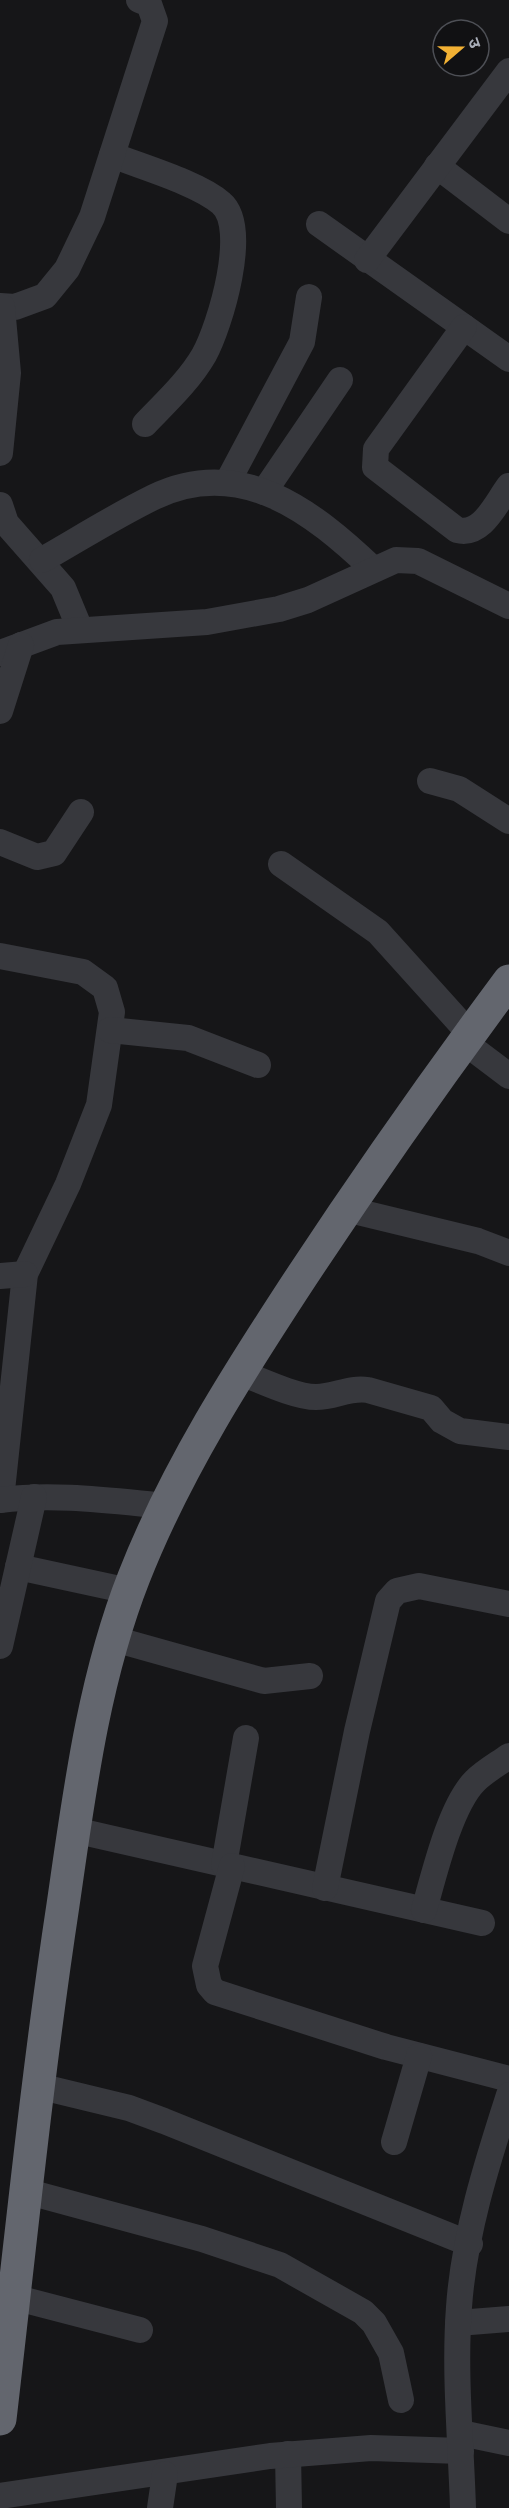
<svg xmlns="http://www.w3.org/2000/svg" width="509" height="2508" viewBox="0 0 509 2508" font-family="Cabin,'Noto Sans Devanagari',sans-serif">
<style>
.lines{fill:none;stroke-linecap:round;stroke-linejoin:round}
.minor{stroke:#37383d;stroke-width:26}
.highway{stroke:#63666e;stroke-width:33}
</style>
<rect width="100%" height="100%" fill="#161618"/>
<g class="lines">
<g class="minor">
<path d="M 112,155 C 142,167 198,183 221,203 C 250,227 220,326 204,355 C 189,381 165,403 145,424"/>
<polyline points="437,166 509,221"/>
<polyline points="319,224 509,359"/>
<polyline points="367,260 509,71"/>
<polyline points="0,306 15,307 45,296 67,269 92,217 155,21 149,4 139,0"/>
<path d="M 464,327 L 376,449 L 375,467 L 457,530 C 482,537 496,503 509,486"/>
<polyline points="0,453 8,373 2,307"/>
<polyline points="227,483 302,342 309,297"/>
<polyline points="264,492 340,380"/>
<polyline points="0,505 6,523 63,588 80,629"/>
<path d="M 42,560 C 79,539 115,516 154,497 C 241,455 313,512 373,569"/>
<polyline points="0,653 57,632 207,622 279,609 308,600 396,560 418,561 509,606"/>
<polyline points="0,711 21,645"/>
<polyline points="430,781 459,789 509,821"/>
<polyline points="0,842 37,857 54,853 81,812"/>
<polyline points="281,864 378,932 470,1034"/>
<polyline points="0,956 83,972 105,988 112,1012 99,1105 68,1184 25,1274 1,1500"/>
<polyline points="110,1030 188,1038 258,1065"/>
<polyline points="464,1042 509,1076"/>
<polyline points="346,1209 478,1241 509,1253"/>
<polyline points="0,1276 25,1274"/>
<path d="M 239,1372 C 260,1380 295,1397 316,1397 C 335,1397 349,1387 368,1390 L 431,1408 L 442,1421 L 460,1431 L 509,1437"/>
<path d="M 0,1500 C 55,1493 112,1501 167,1506"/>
<polyline points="18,1567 129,1591"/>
<polyline points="114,1639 264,1681 310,1676"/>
<polyline points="0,1646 34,1497"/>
<polyline points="74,1830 482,1923"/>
<polyline points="224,1865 246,1738"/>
<polyline points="232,1866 205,1966 209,1985 215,1992 386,2047 509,2079"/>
<polyline points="325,1888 357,1731 388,1601 397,1591 419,1586 509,1604"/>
<path d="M 424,1910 C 434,1875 450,1806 475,1781 C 485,1771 498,1764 509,1756"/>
<polyline points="38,2086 129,2108 164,2121 470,2244"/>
<polyline points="394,2142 419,2056"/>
<polyline points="25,2191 202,2239 280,2265 363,2312 374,2323 391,2353 401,2400"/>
<polyline points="13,2297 140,2330"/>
<polyline points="458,2323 509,2319"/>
<polyline points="461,2433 509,2443"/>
<polyline points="288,2454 289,2508"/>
<polyline points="0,2496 270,2456 371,2448 461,2451"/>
<polyline points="160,2508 165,2474"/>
<path d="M 463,2508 C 461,2442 454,2374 459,2307 C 464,2235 487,2163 509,2095"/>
</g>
<path class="highway" d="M 0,2419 C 20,2247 37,2076 63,1905 C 79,1795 93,1681 134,1577 C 176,1470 239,1372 302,1276 C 368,1176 437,1078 509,981"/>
</g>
<g transform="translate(461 48) rotate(70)"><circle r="28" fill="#111113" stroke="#4d4f55" stroke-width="1.5"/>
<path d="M0-4.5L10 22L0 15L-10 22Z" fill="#f2b134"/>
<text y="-9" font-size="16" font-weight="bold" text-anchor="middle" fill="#a8adb8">उ</text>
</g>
</svg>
